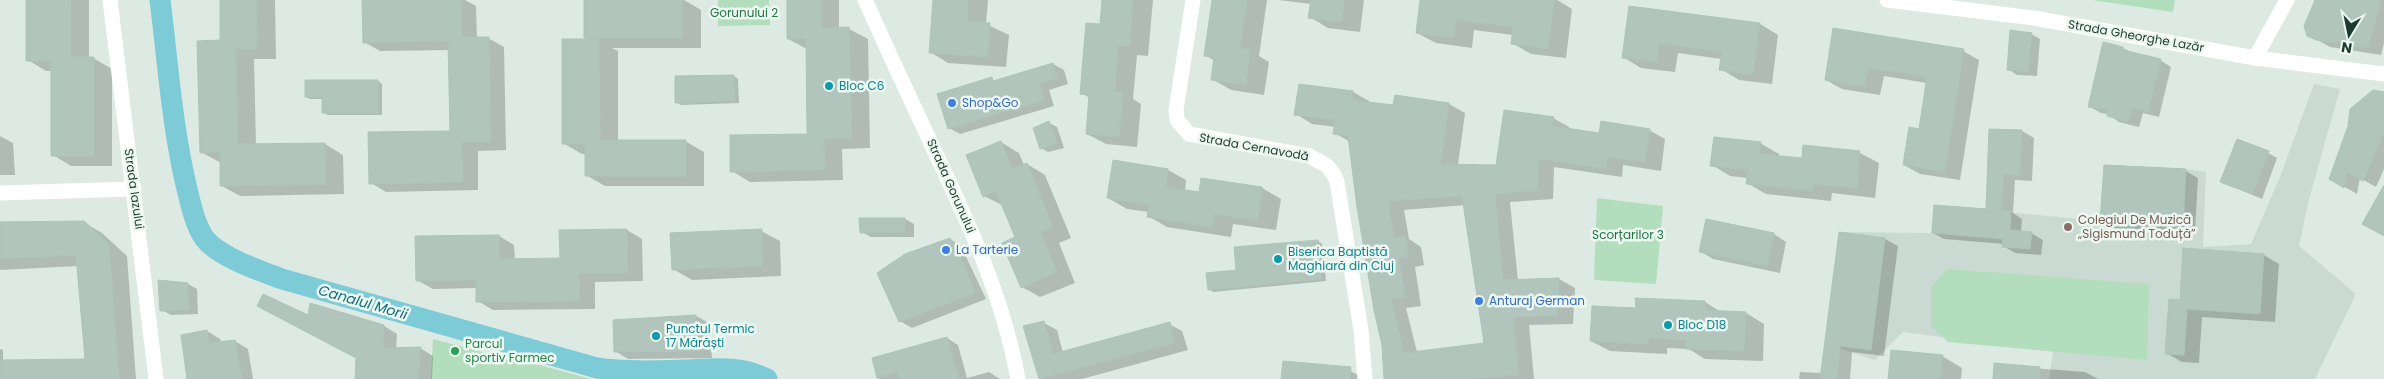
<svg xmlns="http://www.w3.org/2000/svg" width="2384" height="379" viewBox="0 0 2384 379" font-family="Poppins,sans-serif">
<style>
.built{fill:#cadad2}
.green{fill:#b2debd}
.shadow{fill:#0003;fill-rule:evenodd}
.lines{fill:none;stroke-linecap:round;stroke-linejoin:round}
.canal{stroke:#7dcbd6;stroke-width:21}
.building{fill:#b1c5bc;stroke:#aec4ba;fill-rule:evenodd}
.minor{stroke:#fff;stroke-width:15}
.culture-dot{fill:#0f9aa8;stroke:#edf7f1;stroke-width:2}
.shop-dot{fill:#3f7fe0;stroke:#edf7f1;stroke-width:2}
.education-dot{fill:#8d6e63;stroke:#edf7f1;stroke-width:2}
.leisure-dot{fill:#2e9e5b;stroke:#edf7f1;stroke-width:2}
.labels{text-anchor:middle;stroke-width:5;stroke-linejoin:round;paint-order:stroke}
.park-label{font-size:12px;fill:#247541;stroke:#edf7f1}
.street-label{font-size:12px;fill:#1d3a32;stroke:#edf7f1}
.culture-label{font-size:12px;fill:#0d838f;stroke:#edf7f1;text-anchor:start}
.shop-label{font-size:12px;fill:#366cbe;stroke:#edf7f1;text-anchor:start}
.education-label{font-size:12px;fill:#785e54;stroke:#edf7f1;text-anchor:start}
.leisure-label{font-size:12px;fill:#27864d;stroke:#edf7f1;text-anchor:start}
.water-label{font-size:14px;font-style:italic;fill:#126c7b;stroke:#edf7f1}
</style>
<rect width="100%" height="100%" fill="#dceae3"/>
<polygon class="built" points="2314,84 2340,89 2308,203 2299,246 2356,294 2315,379 2049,379 2053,352 1903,332 1875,360 1825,344 1839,232 1931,233 1934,205 2100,221 2104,165 2186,169 2206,172 2203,247 2251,244 2280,177"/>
<g class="green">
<polygon points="718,0 769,0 770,25 718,26"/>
<polygon points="2092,0 2175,0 2173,12"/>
<polygon points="1597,198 1663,206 1656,284 1594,280"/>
<polygon points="1947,269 2149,284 2147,360 1948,342 1931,326 1931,287"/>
<polygon points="433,339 521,362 521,360 591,379 431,379"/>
</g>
<g class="shadow">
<polygon points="28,0 89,0 89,58 93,58 112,69 112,166 71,166 53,155 52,71 46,71 28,60"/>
<polygon points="221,0 275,0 276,59 254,59 256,145 325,144 343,155 344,194 240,196 222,186 221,163 201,152 222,42"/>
<polygon points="363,0 465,0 476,6 477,38 488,38 504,47 506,150 478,151 478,190 386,192 371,183 452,132 450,50 380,51 364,42"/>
<polygon points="586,0 684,0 701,10 701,48 612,48 618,51 618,141 685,141 704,152 704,186 605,186 586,175 586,154 582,154 563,143 591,40 586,37"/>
<polygon points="788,0 839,0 839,29 849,29 868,39 870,148 842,149 843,180 750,182 732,171 809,135 807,49 788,39"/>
<polygon points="934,0 988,0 986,24 1009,35 1006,67 948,63 930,52"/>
<polygon points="1103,0 1153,0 1148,56 1137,55 1133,99 1141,104 1137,147 1106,144 1087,134 1090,98 1081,93 1101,26"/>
<polygon points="1213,0 1267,0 1259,56 1269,62 1264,95 1231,90 1212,79 1215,61 1205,55"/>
<polygon points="1278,0 1364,0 1360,32 1328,28 1310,17 1311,4"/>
<polygon points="1421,0 1557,0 1572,9 1566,58 1531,54 1512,43 1513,35 1474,30 1472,48 1436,43 1417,33"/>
<polygon points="2316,0 2384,0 2384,43 2381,55 2330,47 2309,35"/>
<polygon points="1630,7 1760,24 1778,35 1772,84 1739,80 1721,69 1722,59 1678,53 1675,72 1641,68 1623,57"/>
<polygon points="1834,30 1963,51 1979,60 1960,180 1920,174 1904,165 1920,131 1927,83 1884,76 1880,95 1842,89 1826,80"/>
<polygon points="2031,34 2040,39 2037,76 2017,75 2008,69"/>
<polygon points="2123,48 2132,53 2160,60 2171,67 2159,117 2143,113 2139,127 2119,122 2108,114 2101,113 2090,107"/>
<polygon points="1053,64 1064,70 1068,84 1049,90 1054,106 960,134 949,128 991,79 996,81"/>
<polygon points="734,76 738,79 739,103 681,105 677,102"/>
<polygon points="378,81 382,84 382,115 328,115 323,112 323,99 310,99 306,97"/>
<path d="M 1353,92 L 1369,101 L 1369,103 L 1394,107 L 1396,97 L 1449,104 L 1465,113 L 1458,165 L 1498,166 L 1553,118 L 1569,127 L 1569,130 L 1600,134 L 1649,130 L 1665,139 L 1661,171 L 1623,165 L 1622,177 L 1554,167 L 1553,199 L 1510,202 L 1518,281 L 1559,279 L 1575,288 L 1573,324 L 1529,325 L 1534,379 L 1386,379 L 1383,345 L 1350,142 L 1335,133 L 1336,127 L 1312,124 L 1296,114 ZM 1465,205 L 1485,344 L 1417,352 L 1406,308 L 1421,306 L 1415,267 L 1424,265 L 1421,247 L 1409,239 L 1404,210 Z"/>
<polygon points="2384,93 2384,169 2376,187 2360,178 2357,194 2331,179"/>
<polygon points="1049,123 1057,127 1064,148 1048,152 1041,148"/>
<polygon points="1990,130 2022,131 2034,138 2032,181 2015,180 2013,213 2022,219 2021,232 2031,233 2043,240 2041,255 2015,253 2003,246 2004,244 1944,239 1933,233 1987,210"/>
<polygon points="0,136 13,143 15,175 0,175"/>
<polygon points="1001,142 1019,153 1024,165 1027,164 1045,175 1071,238 1059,243 1075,283 1040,297 1022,287 1017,238 1004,206 984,196"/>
<polygon points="1760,143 1779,154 1779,157 1803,160 1804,147 1860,153 1879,163 1875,198 1832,193 1831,201 1766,194 1747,183 1748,178 1730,176 1712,165"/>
<polygon points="2268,153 2277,158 2262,199 2222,182"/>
<polygon points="1168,170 1186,180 1185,191 1200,193 1202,179 1262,188 1281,199 1276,230 1233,224 1231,237 1167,227 1148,216 1149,212 1127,209 1108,198"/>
<polygon points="2186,171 2198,178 2195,232 2115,228 2102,221"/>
<polygon points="905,219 914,224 914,237 871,237 862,232"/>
<polygon points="83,222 102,233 127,256 136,379 0,379 0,349 3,350 3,361 86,360 78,266 0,270 0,223"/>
<polygon points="627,230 642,239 643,281 595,282 595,309 493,310 478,301 477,288 433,289 417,280 499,236 514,245 515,260 561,259"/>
<polygon points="761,231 780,241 781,276 692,280 673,269"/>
<polygon points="1840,233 1885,239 1898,246 1884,356 1852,352 1850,379 1799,379 1800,372 1822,373"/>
<polygon points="1774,234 1786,242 1780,273 1713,259 1700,251"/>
<polygon points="950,239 961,246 986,299 912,328 900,321"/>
<polygon points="1318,241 1322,244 1326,281 1213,292 1209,289 1238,271"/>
<polygon points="2264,255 2279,264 2275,322 2202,317 2199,363 2182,362 2166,353 2181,302"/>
<polygon points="160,282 188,284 197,289 198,314 171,315 162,310"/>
<polygon points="1705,302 1721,312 1746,313 1764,324 1763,361 1705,359 1689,349 1667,348 1667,354 1610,351 1591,341 1637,309"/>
<polygon points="696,316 709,323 712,358 628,359 615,351"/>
<polygon points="309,317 384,326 397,334 396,349 420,348 433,356 432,379 357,379 358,358"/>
<polygon points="1044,323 1057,330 1063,353 1169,324 1182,331 1188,350 1082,379 1040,379 1025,327"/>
<polygon points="207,331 220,339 221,343 235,341 248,349 253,379 188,379"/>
<polygon points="947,338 958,345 967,378 989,372 1000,379 879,379 873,359"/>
<polygon points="1942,356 1962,368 1961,379 1889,379"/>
<polygon points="1995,365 2085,372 2098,379 1994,379"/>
<polygon points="1345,368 1365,379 1283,379"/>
</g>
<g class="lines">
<path class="canal" d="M 160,0 C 168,63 172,127 187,189 C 191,205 195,225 205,239 C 219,257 261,271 282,279 L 597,368 C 626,372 654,371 683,370 C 713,369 739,365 767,379"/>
</g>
<g class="building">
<polygon points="26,0 71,0 71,57 94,57 94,156 51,156 51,61 26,61"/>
<polygon points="220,0 256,0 257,49 236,49 238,144 325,143 326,184 220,186 220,152 200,153 197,41 220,40"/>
<polygon points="362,0 461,0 462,37 489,37 491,142 462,142 463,182 369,184 368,132 450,131 448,41 363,43"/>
<polygon points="584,0 682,0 683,38 584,38"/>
<polygon points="787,0 821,0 821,28 849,27 852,138 824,139 825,170 730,172 730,135 807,134 806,39 787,39"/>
<polygon points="933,0 968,0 967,21 990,23 988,57 929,53"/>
<polygon points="1102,0 1133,0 1130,46 1118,45 1115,91 1123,92 1119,137 1086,134 1089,95 1080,94 1086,23 1100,24"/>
<polygon points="1212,0 1247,0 1240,48 1250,50 1246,85 1211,80 1214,57 1204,56"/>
<polygon points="1311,0 1345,0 1341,22 1308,18"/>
<polygon points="1420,0 1554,0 1548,49 1511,44 1513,27 1456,20 1454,38 1416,33"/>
<polygon points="2315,0 2381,0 2368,48 2316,40 2307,36 2304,26"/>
<polygon points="1629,6 1760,23 1753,75 1719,70 1722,52 1659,43 1657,62 1622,58"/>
<polygon points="1833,28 1964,49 1945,172 1903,165 1909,127 1919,129 1927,77 1868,68 1865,87 1825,80"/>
<polygon points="2010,30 2032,33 2028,72 2007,70"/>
<polygon points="562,39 599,39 600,140 686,140 686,176 585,176 585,144 562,144"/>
<polygon points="2103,42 2123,47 2123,50 2161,59 2148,112 2132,108 2128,122 2107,116 2107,109 2088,107"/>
<polygon points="1053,63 1058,78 1039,84 1044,100 948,129 937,94 992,77 993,81"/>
<polygon points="734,75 735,101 675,103 675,76"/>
<polygon points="305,80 378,80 378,113 322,113 322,97 305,97"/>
<path d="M 1299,84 L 1353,91 L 1352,100 L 1393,105 L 1395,95 L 1449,103 L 1441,164 L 1496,165 L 1504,110 L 1554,117 L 1552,126 L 1599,133 L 1601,121 L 1650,129 L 1645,162 L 1607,157 L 1606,169 L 1539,159 L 1537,190 L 1495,194 L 1503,280 L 1559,278 L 1557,316 L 1513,317 L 1519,375 L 1463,379 L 1384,379 L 1382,345 L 1374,310 L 1357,207 L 1348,136 L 1333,134 L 1335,120 L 1294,115 ZM 1462,196 L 1484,343 L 1404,353 L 1391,299 L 1405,297 L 1399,258 L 1409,256 L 1405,236 L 1394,238 L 1388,201 Z"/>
<polygon points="2373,90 2384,92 2384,132 2363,181 2347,172 2344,188 2329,179 2348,126 2350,109"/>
<polygon points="1049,121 1057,144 1040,149 1033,128"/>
<polygon points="1989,129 2022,130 2020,175 2004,174 2002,210 2011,211 2010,230 2032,232 2030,249 2002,247 2003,239 1932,233 1934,205 1986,209"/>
<polygon points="1714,137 1761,142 1759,154 1802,158 1803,145 1860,151 1857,188 1813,184 1813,191 1746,184 1748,170 1710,166"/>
<polygon points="2237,139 2269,151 2252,194 2220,182"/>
<polygon points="1001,141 1012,169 1027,163 1053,227 1041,232 1057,272 1021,288 1002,243 1015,237 996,191 983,197 966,155"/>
<polygon points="1113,160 1168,169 1166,187 1199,192 1201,178 1262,187 1258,221 1214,214 1212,227 1147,217 1149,205 1107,198"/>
<polygon points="2104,165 2186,169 2183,226 2100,222"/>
<polygon points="2384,185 2384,236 2362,224"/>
<polygon points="859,218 905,218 905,232 860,233"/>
<polygon points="1706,219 1774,233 1767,266 1699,252"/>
<polygon points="84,221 109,244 119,379 0,379 0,360 85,359 76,255 0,259 0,222"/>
<polygon points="627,229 628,273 579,273 580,301 476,302 476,280 416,281 415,236 499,235 499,259 560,258 559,230"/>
<polygon points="762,229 763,266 672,270 670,233"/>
<polygon points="1839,232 1885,238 1871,350 1840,346 1837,379 1820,379"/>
<polygon points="950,238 959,254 975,293 899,322 877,273 905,254"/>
<polygon points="1318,240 1322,279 1208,290 1206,273 1236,270 1234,247"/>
<polygon points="2183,248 2264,254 2260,314 2187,309 2184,355 2165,354 2169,299 2180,300"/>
<polygon points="158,280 188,283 189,310 160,311"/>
<polygon points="263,294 308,315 310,303 384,325 383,348 421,347 418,379 355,379 356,358 257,306"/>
<polygon points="1635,298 1705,301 1705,310 1746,312 1744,351 1686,349 1686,340 1649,338 1648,344 1590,341 1592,306 1636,308"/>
<polygon points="696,315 699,351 614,352 613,320"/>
<polygon points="1044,321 1053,354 1170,322 1175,343 1039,379 1023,326"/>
<polygon points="207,330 210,343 235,340 242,379 187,379 181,335"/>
<polygon points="947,337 959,379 899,379 898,372 877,378 872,358"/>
<polygon points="1891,350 1943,355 1940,379 1888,379"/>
<polygon points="1283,361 1351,367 1350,379 1281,379"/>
<polygon points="1994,363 2040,367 2039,379 1993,379"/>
</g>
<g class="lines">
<g class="minor">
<polyline points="110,0 156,379"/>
<path d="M 865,0 C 888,51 911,101 935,152 C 970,226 1003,297 1018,379"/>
<polyline points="1193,0 1176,110 1177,120 1189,134 1309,156 1326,165 1333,173 1337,182 1361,330 1365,379"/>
<polyline points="1887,0 2034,18 2255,58 2384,74"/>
<polyline points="2255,58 2287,0"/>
<polyline points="0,193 134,189"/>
</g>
</g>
<g class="culture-dot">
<circle cx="829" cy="86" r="5"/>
<circle cx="1278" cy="259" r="5"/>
<circle cx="1668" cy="325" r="5"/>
<circle cx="656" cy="336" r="5"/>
</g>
<g class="shop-dot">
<circle cx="952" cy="103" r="5"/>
<circle cx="946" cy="250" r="5"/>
<circle cx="1479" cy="301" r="5"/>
</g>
<circle class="education-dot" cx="2068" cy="227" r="5"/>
<circle class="leisure-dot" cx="455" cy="351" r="5"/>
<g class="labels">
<g class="park-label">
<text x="744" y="17">Gorunului 2</text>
<text x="1628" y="239">Scorțarilor 3</text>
</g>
<g class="street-label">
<text transform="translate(2136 36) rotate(10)" y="4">Strada Gheorghe Lazăr</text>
<text transform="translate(1254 147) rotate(10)" y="4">Strada Cernavodă</text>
<text transform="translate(951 186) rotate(66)" y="4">Strada Gorunului</text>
<text transform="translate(134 189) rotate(82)" y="4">Strada Iazului</text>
</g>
<g class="culture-label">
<text x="839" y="90">Bloc C6</text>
<text x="1288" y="256">Biserica Baptistă<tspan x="1288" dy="14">Maghiară din Cluj</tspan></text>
<text x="1678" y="329">Bloc D18</text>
<text x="666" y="333">Punctul Termic<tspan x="666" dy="14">17 Mărăști</tspan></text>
</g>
<g class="shop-label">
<text x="962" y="107">Shop&amp;Go</text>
<text x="956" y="254">La Tarterie</text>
<text x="1489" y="305">Anturaj German</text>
</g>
<g class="education-label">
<text x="2078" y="224">Colegiul De Muzică<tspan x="2078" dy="14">„Sigismund Toduță”</tspan></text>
</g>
<g class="leisure-label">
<text x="465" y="348">Parcul<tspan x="465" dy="14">sportiv Farmec</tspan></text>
</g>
<g class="water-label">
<text transform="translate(363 302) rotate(16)" y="5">Canalul Morii</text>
</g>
</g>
<g transform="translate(2349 35) rotate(190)" stroke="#edf7f1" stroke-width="4" paint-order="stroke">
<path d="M0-4L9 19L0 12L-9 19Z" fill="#1d3a32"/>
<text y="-8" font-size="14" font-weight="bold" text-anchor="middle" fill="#1d3a32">N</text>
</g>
</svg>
